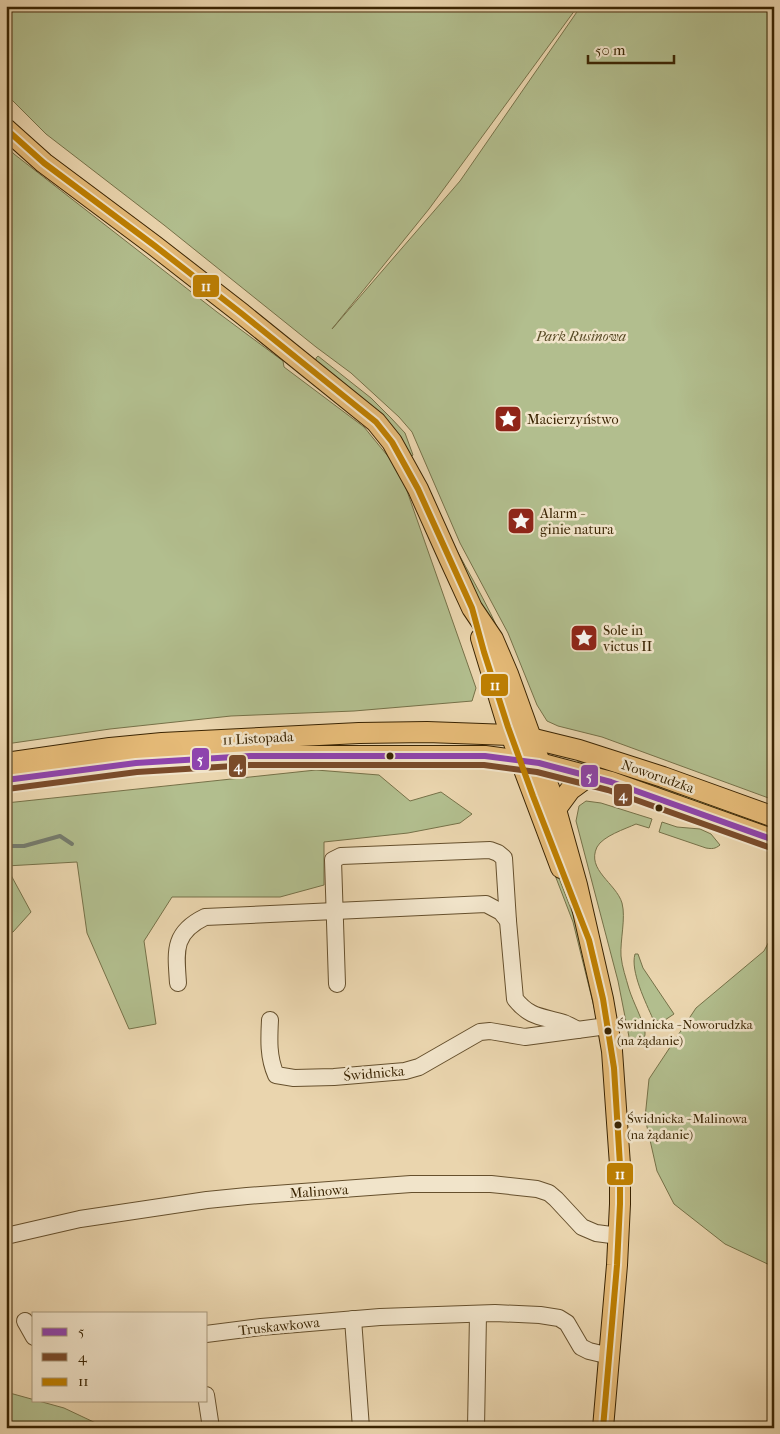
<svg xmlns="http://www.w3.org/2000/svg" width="780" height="1434" viewBox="0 0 780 1434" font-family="'IM FELL French Canon',serif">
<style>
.green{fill:#b2be8e;stroke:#767148}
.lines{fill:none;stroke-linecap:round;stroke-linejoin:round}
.stream{stroke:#757c6e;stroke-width:4}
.minor-casing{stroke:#66502d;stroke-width:18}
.major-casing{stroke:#3a2402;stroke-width:22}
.minor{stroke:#f1e4ca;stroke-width:16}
.major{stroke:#e5ba77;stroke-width:20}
.bus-1-casing{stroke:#f1e4ca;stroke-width:10}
.bus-2-casing{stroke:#f1e4ca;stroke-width:10}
.bus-3-casing{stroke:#f1e4ca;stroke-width:10}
.bus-1{stroke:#8e44ad;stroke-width:6}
.bus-2{stroke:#7a4b2a;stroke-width:6}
.bus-3{stroke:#be7f01;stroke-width:6}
.bus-dot{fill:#3a2402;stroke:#f1e4ca;stroke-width:2}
.labels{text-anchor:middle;stroke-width:5;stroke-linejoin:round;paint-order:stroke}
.bus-label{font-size:13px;fill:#3a2402;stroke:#f1e4ca;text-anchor:start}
.park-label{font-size:14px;font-style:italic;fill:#584a25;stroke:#f1e4ca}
.poi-label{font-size:14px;fill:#3a2402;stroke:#f1e4ca;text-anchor:start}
.street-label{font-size:14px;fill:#3a2402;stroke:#f1e4ca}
.line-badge{stroke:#f1e4ca;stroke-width:2}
.badge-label{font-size:14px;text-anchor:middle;font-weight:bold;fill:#fff}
</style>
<rect width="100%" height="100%" fill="#ead5ae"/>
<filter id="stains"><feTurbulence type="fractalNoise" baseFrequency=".004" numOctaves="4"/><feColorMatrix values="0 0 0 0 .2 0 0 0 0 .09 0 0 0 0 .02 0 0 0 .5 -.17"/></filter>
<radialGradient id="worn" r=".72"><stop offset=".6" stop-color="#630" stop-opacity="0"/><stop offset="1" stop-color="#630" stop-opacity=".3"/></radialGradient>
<g class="green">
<polygon points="6,6 578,6 429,209 332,329 460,181 581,6 774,6 774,800 602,737 558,726 547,721 537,705 508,633 460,543 412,432 399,417 351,373 316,347 164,225 46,134 6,94"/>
<polygon points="6,145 14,154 217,312 283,361 284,367 364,427 400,471 476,688 472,701 354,711 231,716 110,729 6,744"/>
<polygon points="318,356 371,398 391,418 405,433 413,455 412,456 406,455 316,361 316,358"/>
<path d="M 448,534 C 471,578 496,617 512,664 L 452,554 Z"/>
<polygon points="578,761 615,772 675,793 715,804 774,824 774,834 577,765"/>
<polygon points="316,770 379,775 410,801 441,792 472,814 460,823 408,833 324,842 324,885 280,897 172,897 144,941 156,1024 129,1029 87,933 77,862 6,866 6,803"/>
<path d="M 586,801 L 601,803 L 652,819 L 649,828 L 636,824 C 625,829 603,836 597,847 C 586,870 616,883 622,903 C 626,918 620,940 621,956 C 622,967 626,978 629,989 C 633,1002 643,1020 645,1032 C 646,1040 638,1046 631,1045 L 630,1042 L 618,981 L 576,821 L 579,806 Z"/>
<polygon points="528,805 542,834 574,917 595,999 595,1011 573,922"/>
<path d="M 662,822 L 677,827 L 700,829 L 711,834 L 720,845 C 715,849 712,849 706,848 L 659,832 Z"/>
<polygon points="6,866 31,912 13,932 6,934"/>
<polygon points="774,932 774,1267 725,1244 674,1204 657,1171 645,1118 649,1079 696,1008 764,951"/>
<path d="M 635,954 L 638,954 L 643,968 L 674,1014 L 662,1022 L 653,1019 C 646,1003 630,971 635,954 Z"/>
<polygon points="6,1392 64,1408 100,1425 103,1428 6,1428"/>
</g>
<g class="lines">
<polyline class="stream" points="6,846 24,846 60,836 72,844"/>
<defs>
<g id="minor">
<path d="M 178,983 C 176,952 172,933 205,917 L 486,904 L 501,912 L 508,921 L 515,999 C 531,1019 543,1016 564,1023 C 569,1025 574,1028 578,1030"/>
<polyline points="337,984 333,860 341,856 490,850 498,853 504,858 508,921"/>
<path d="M 270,1020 C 269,1039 268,1057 276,1075 L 294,1078 L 334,1077 L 405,1071 L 419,1067 L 480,1032 L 490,1031 L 525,1037 L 607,1026"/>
<polyline points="6,1236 80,1219 207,1200 247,1196 411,1184 491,1184 537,1189 549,1193 556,1199 582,1227 596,1233 619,1236"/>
<polyline points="353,1319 361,1428"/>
<polyline points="25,1321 34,1337"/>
<polyline points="206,1334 261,1327 380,1317 495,1313 540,1315 559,1318 567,1323 581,1347 589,1351 610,1356"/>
<polyline points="206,1395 211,1428"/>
<polyline points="476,1428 478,1314"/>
</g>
<g id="major">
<polyline points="6,129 44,163 155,246 241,313 376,422 392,442 418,489 449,558 472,608 493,639 508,674 553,799 577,885 603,999 612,1051 620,1165 620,1204 617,1265 603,1428"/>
<polyline points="481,638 508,727 561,868"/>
<polyline points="6,763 110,748 162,743 359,733 427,732 511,735 530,738 579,750 663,777 774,817"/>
<polyline points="6,780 136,763 250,756 485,756 539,763 611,782 774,840"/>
<polyline points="556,809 570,790 589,776"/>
</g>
</defs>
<use href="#minor" class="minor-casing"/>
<use href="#major" class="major-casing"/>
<use href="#minor" class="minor"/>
<use href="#major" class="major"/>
<defs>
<polyline id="bus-1" points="6,780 136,763 250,756 485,756 539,763 611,782 774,840"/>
<polyline id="bus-2" points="7,789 137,772 250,765 484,765 537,772 608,790 771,848"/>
<polyline id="bus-3" points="6,129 44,163 155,246 241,313 376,422 392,442 418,489 472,608 484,652 508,727 533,796 589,940 603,999 614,1068 620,1165 620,1204 617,1265 603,1428"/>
</defs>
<use href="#bus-1" class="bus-1-casing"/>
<use href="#bus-2" class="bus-2-casing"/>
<use href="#bus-3" class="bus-3-casing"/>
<use href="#bus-1" class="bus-1"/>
<use href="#bus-2" class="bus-2"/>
<use href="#bus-3" class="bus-3"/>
</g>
<defs>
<symbol id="sight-square" viewBox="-11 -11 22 22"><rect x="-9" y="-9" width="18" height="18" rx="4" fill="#8f2418" stroke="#f1e4ca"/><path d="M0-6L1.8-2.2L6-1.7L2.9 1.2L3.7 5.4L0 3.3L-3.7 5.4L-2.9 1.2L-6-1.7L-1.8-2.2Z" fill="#fff"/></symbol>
</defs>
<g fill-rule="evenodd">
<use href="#sight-square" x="492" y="403" width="32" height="32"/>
<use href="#sight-square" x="505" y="505" width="32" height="32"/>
<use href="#sight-square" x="568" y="622" width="32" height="32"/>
</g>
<g class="bus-dot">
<circle cx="390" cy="756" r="4.5"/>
<circle cx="659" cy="808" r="4.5"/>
<circle cx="608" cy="1031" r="4.5"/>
<circle cx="618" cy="1125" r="4.5"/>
</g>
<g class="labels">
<g class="bus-label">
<text x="617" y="1029">Świdnicka - Noworudzka<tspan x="617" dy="16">(na żądanie)</tspan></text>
<text x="627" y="1123">Świdnicka - Malinowa<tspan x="627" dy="16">(na żądanie)</tspan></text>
</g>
<g class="park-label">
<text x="581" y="341">Park Rusinowa</text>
</g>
<g class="poi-label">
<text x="527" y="424">Macierzyństwo</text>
<text x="540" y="518">Alarm -<tspan x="540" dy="16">ginie natura</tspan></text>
<text x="603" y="635">Sole in<tspan x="603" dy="16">victus II</tspan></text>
</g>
<g class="street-label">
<text transform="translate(258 738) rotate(-3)" y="5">11 Listopada</text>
<text transform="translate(658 776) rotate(19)" y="5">Noworudzka</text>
<text transform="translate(374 1073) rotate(-5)" y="5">Świdnicka</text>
<text transform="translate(319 1191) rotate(-4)" y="5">Malinowa</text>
<text transform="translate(279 1326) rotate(-6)" y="5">Truskawkowa</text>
</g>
</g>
<g class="line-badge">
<rect x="192" y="274" width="28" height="24" rx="5" fill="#be7f01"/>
<rect x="480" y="673" width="29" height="24" rx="5" fill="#be7f01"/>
<rect x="191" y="747" width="19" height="24" rx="5" fill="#8e44ad"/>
<rect x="228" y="754" width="19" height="24" rx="5" fill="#7a4b2a"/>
<rect x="580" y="764" width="19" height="24" rx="5" fill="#8e44ad"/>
<rect x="613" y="783" width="20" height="24" rx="5" fill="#7a4b2a"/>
<rect x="606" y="1162" width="28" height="24" rx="5" fill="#be7f01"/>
</g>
<g class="badge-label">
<text x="206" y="291">11</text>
<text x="495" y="690">11</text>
<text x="200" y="764">5</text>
<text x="238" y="771">4</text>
<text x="589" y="781">5</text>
<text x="623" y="800">4</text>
<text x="620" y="1179">11</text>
</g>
<rect width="780" height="1434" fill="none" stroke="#ead5ae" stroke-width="25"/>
<rect x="8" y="8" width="765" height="1419" fill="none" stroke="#3a2402" stroke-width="2.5"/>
<rect x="12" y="12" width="755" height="1409" fill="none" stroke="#3a2402"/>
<rect x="32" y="1312" width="175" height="90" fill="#f1e4ca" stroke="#a8977a"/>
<rect x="42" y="1328" width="25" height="8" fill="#8e44ad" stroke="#a8977a"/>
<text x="78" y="1336" font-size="15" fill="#3a2402">5</text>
<rect x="42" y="1353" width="25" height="8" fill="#7a4b2a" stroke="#a8977a"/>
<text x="78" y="1362" font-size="15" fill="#3a2402">4</text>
<rect x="42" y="1378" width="25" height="8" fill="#be7f01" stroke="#a8977a"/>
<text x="78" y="1386" font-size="15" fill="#3a2402">11</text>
<path d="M588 55v8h86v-8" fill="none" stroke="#3a2402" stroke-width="2.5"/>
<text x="595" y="55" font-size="15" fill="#3a2402" stroke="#f1e4ca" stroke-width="4" paint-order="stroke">50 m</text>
<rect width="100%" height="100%" filter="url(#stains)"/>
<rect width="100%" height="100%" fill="url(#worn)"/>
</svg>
